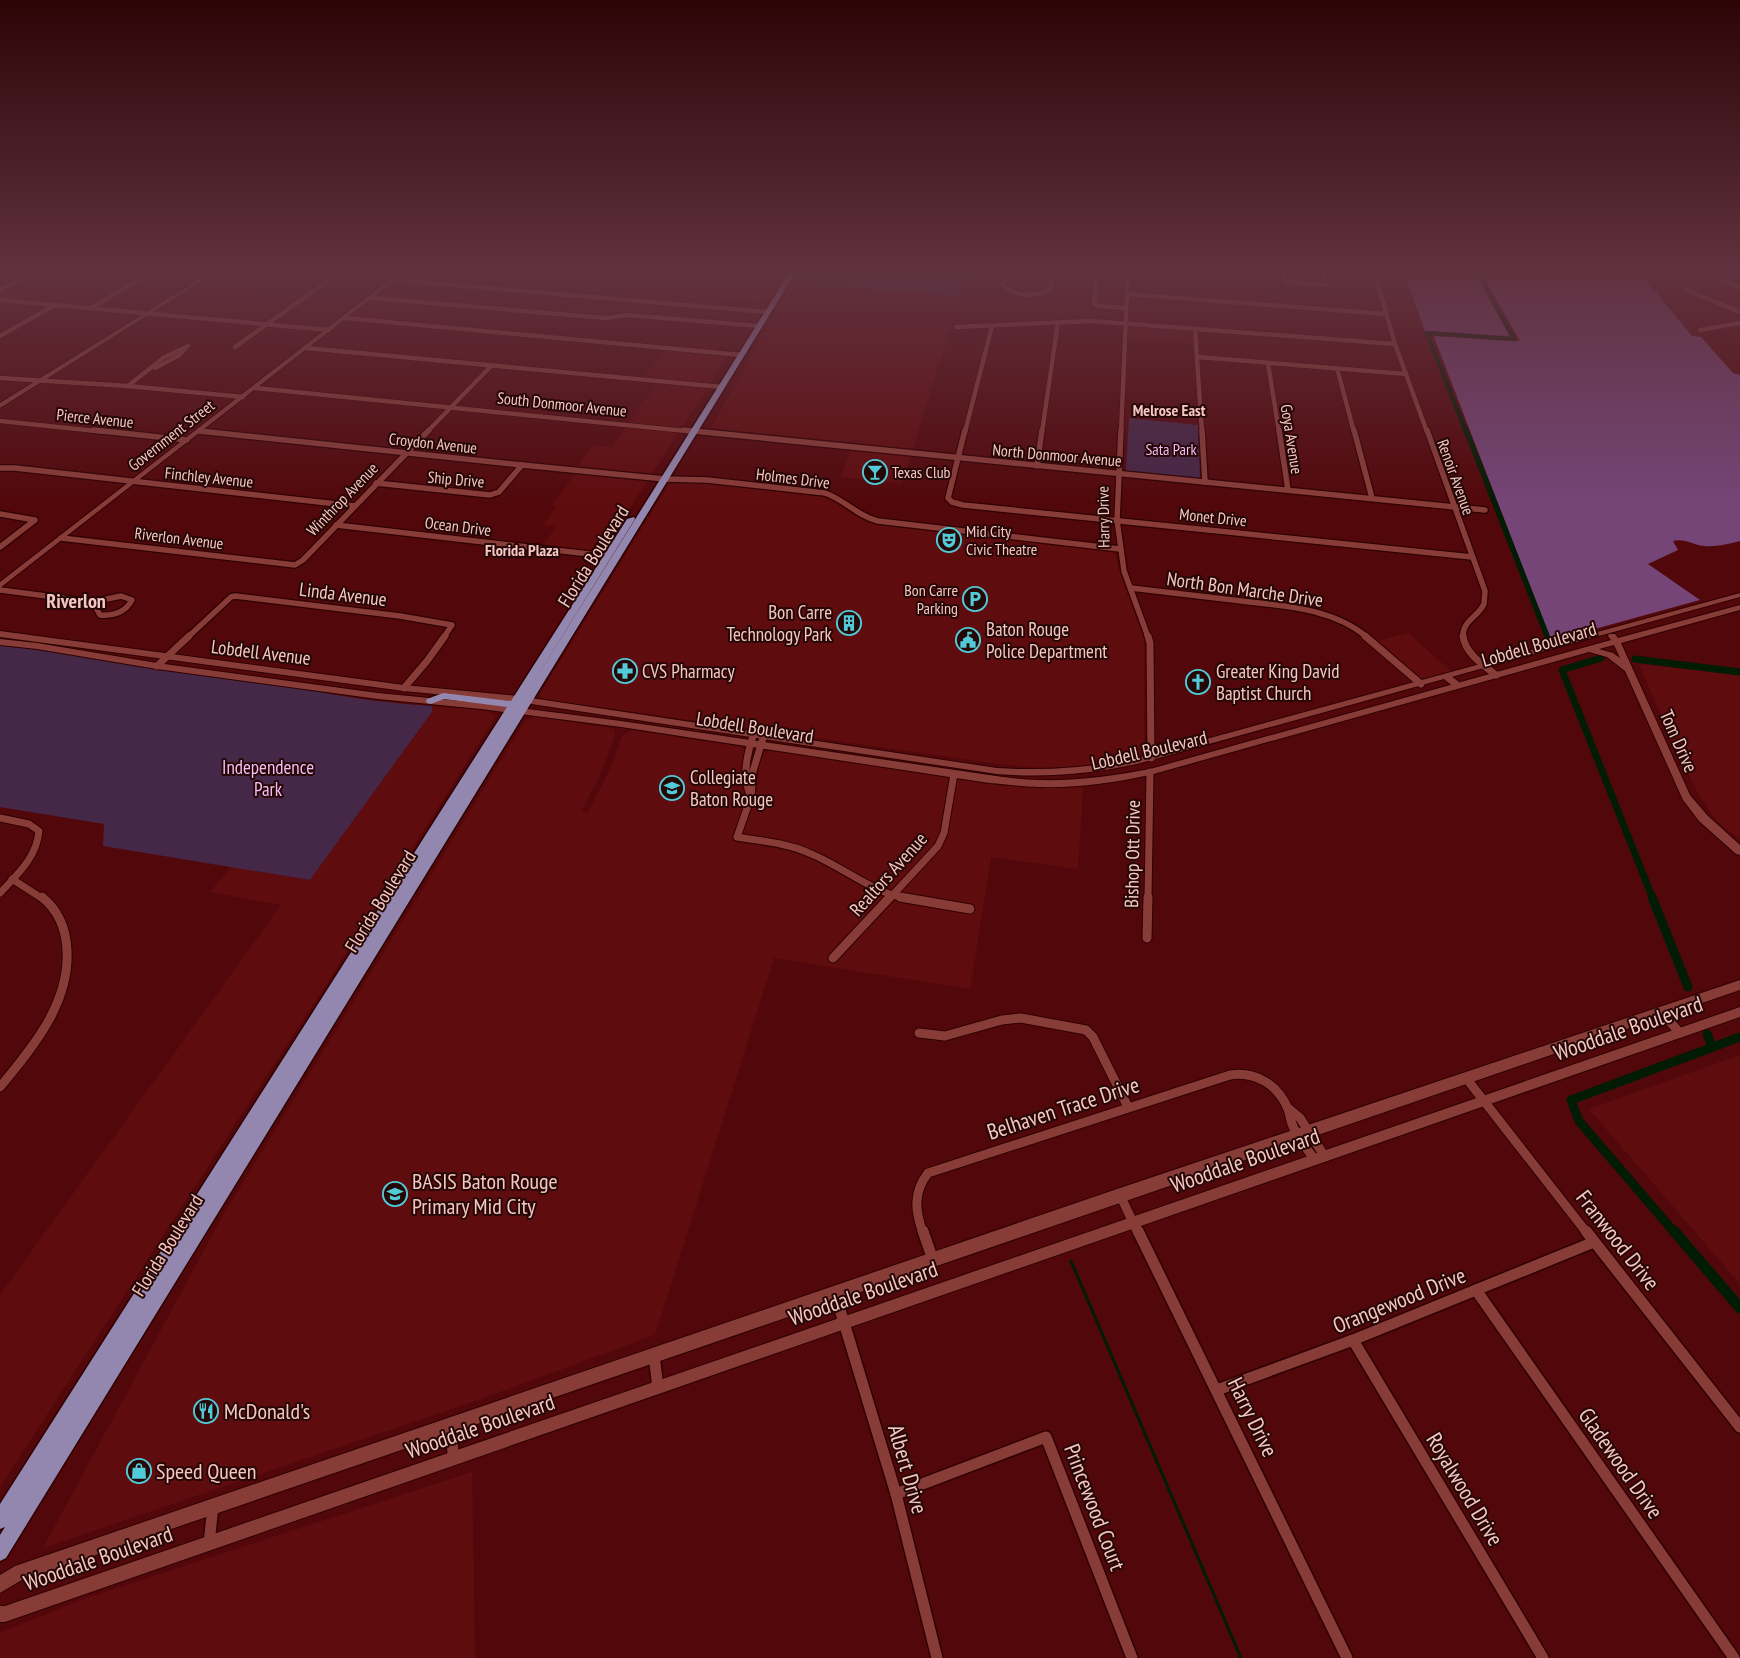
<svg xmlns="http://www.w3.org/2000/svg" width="1740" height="1658" viewBox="0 0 1740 1658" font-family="'PT Sans Narrow',sans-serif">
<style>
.built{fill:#5f0c0e;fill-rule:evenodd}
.green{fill:#452747}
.forest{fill:#744576}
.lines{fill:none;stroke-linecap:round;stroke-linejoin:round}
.stream{stroke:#011c04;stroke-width:3}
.canal-far4{stroke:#011c04;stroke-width:4.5}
.canal-far3{stroke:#011c04;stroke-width:5.5}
.canal-far2{stroke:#011c04;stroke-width:7}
.canal-far1{stroke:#011c04;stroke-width:9}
.canal{stroke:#011c04;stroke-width:11}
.street-far4-casing{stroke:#2e0000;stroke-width:5.5}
.street-far3-casing{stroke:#2e0000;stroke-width:8}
.street-far2-casing{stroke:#2e0000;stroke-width:9}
.street-far1-casing{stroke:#2e0000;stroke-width:11}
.street-casing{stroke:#2e0000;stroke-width:14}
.secondary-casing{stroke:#2e0000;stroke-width:2}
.primary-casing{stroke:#2e0000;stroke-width:3}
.street-far4{stroke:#883c38;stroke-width:4.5}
.street-far3{stroke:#883c38;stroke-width:5.5}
.street-far2{stroke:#883c38;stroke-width:7}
.street-far1{stroke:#883c38;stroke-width:9}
.street{stroke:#883c38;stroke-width:11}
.secondary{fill:#883c38;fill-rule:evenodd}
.primary{fill:#9387af;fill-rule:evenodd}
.labels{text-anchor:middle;stroke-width:4;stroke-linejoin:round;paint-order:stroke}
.far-street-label{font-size:16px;fill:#f5c7c2;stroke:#250706}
.far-neighbourhood-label{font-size:16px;font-weight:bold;fill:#f5c7c2;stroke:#250706}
.far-park-label{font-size:16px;fill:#f5bcf7;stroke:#250706}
.far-poi-label{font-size:16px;fill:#f5c7c2;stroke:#250706;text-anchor:start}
.street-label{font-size:19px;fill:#f5c7c2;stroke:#250706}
.poi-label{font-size:19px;fill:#f5c7c2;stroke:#250706;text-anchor:start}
.park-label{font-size:19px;fill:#f5bcf7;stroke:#250706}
.neighbourhood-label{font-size:20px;font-weight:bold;fill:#f5c7c2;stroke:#250706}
.near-street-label{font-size:22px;fill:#f5c7c2;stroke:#250706}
.near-poi-label{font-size:22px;fill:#f5c7c2;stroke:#250706;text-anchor:start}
</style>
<rect width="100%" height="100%" fill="#52080b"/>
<g class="built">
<polygon points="628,270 782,270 763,301 674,294 688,275"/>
<polygon points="792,283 960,296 913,449 711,428"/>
<polygon points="388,289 403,290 380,309 388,311 376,319 351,317"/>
<polygon points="1130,304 1156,306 1156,312 1151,312 1151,324 1129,322"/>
<polygon points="1129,325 1193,330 1195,345 1128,338"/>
<polygon points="666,349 727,357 653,473 648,475 575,469 592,445 612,447 658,382 640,380"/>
<polygon points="851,449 911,455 902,484 841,477"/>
<polygon points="577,472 642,479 647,481 604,549 593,553 541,548 556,527 543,525 556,507 551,506"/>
<polygon points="697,481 824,494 873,520 1111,550 1115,553 1121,577 1144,638 1144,751 1114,762 1080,767 1042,768 999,764 542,699 540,694 669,484 673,482"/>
<polygon points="1408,633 1452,672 1428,679 1421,678 1378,641"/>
<polygon points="1639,664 1740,675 1740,840 1716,820 1698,793 1675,749"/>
<polygon points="432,706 488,711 496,716 347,952 0,1487 0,1295 281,905 210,892 231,867 310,880 432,712"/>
<path d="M 536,716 L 614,729 L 615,735 L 601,773 L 582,810 L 587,814 L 611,768 L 622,736 L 632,730 L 742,747 L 745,752 L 741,769 L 742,790 L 757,792 L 758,773 L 760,763 L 764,753 L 772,750 L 1008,785 L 1037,787 L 1083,786 L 1078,869 L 991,857 L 970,989 L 774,958 L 655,1335 L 478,1400 L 43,1548 L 222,1217 L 525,721 ZM 735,833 L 782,841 L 804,847 L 801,853 L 732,841 Z"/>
<polygon points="1740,1055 1740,1284 1589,1109"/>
<polygon points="472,1472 475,1658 0,1658 0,1633 86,1598"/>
</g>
<g class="green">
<polygon points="799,270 968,270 960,296 792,283"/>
<polygon points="1129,418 1198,425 1200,479 1126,471"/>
<path d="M 0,644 L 13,644 L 295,687 C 340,697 386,703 432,706 L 432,712 L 310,880 L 103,846 L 104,824 L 0,807 Z"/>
</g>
<g class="forest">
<polygon points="1403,270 1475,272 1511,338 1425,331"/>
<path d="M 1491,274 L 1601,280 L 1639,276 L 1646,280 L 1692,336 L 1701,337 L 1733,373 L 1740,375 L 1740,541 C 1728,544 1717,547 1704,546 C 1693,545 1684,538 1673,541 L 1678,550 L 1648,564 L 1700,600 L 1551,641 L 1434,337 L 1435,336 L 1520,341 L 1488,285 L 1486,276 Z"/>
</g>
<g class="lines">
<polyline class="stream" points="1071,1261 1241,1658"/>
<polyline class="canal-far4" points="1466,432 1427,333 1514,339 1476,270"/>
<polyline class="canal-far3" points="1466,430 1547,636"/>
<g class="canal-far2">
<polyline points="1601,658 1562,670 1653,899"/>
<polyline points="1635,659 1740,672"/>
</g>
<g class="canal-far1">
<polyline points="1652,897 1688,987"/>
<polyline points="1707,1034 1712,1046"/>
<polyline points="1675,1233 1579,1121 1571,1100 1740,1037"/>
</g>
<polyline class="canal" points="1674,1231 1740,1308"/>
<defs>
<g id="street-far4">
<polyline points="501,270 503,270"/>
<path d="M 1013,270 L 1002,284 C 1014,297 1035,297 1050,290 L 1054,270"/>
<polyline points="1038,270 1054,274"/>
<polyline points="1097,270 1094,303 1098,306 1126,308"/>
<polyline points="1283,270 1284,279 1287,282 1326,285 1323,270"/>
<polyline points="1374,270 1395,344 1427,432"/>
<polyline points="1699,270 1740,288"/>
<polyline points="394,280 768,312"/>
<polyline points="1684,289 1740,312"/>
<polyline points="0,290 38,270"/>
<polyline points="1126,294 1386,314"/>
<polyline points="371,298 606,318 628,315 759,326"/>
<polyline points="0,300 329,330"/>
<polyline points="91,308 155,270"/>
<polyline points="345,318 741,355"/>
<polyline points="956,327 1092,321 1395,344"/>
<polyline points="1195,329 1202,432"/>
<polyline points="1700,330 1740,323"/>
<polyline points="0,336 55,305"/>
<polyline points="235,347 343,270"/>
<polyline points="306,348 722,387"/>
<polyline points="1198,357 1406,374"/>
<polyline points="1268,363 1279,432"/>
<polyline points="155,368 178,356 185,349"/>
<polyline points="1337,368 1354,432"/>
<polyline points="0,378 128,386 243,397"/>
<polyline points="128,386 163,358 188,346"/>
<polyline points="255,388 696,432"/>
<polyline points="0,421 106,432"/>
<polyline points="199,431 206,432"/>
<polyline points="427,432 492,365"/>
<polyline points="965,432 992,326"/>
<polyline points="1042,432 1058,322"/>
<polyline points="1121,432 1128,270"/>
</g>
<g id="street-far3">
<polyline points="93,430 187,440"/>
<polyline points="683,430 1485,510"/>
<polyline points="965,430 948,498 952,502 963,505 1472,557"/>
<polyline points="1121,430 1117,520 1124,571 1148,637"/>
<polyline points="1202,430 1205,482"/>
<polyline points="1279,430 1288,490"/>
<polyline points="1354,430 1372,498"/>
<path d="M 1427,430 L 1485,591 L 1484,604 C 1478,617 1462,621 1463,637"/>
<path d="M 199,431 L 522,465 L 665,479 L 707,480 L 825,493 C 845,500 857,516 878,521 L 1120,549"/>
<polyline points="1037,466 1042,430"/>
<polyline points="0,468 15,468 355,506"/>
<polyline points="376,483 490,495 499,492 522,465"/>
<polyline points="0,514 35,520 0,547"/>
<polyline points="336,525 607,556"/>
<polyline points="61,538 295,565 303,560 429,430"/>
<path d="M 1131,588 C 1165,592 1199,596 1233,600 C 1278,606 1330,606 1367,637"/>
<polyline points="0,590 93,602"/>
<path d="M 121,596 L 132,600 C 125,613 113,616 100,615 L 93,602 Z"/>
<polyline points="188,637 231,597 235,596 400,616 452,625 444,637"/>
</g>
<g id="street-far2">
<polyline points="1148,636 1150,643 1151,758"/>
<polyline points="1365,636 1421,684"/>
<path d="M 1463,636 C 1465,653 1483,665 1496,675"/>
<polyline points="157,666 189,636"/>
<polyline points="1447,677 1457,685"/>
<polyline points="404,688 427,661 445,636"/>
<path d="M 764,735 L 753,771 L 751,797 L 737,837 C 761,841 787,843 809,853 C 842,866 872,893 908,899"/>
<path d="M 750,795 C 742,774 747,754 754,733"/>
<path d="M 0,818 L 29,824 L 39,831 C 37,857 17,875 0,893"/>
<polyline points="12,879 43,899"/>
<polyline points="889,899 938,846 944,833 954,774"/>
<polyline points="1148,899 1150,772"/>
</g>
<g id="street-far1">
<polyline points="900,897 970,909"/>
<polyline points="1147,938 1148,897"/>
<polyline points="833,958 890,897"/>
<polyline points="1661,1012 1680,1033"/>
<polyline points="919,1033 945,1036 1002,1020 1021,1018 1086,1030 1093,1037 1128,1107"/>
<polyline points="1466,1078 1587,1233"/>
<path d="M 0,1087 C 32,1048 70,1004 67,950 C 66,928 59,911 42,897"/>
<polyline points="1288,1108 1300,1118 1325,1157"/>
<polyline points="1120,1195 1138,1233"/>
<path d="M 923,1233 C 915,1211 913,1192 928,1173 L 1230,1075 C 1256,1071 1278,1085 1288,1109 C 1290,1114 1290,1119 1292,1124 C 1297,1137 1307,1149 1315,1160"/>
</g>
<g id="street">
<polyline points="923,1231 933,1260"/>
<polyline points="1138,1231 1347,1658"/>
<polyline points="1586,1231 1740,1427"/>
<polyline points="1476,1290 1734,1658"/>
<polyline points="835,1293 896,1494 937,1658"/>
<polyline points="1353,1340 1543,1658"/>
<polyline points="654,1355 658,1388"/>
<polyline points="1217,1390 1353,1340 1594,1242"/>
<polyline points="452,1424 453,1459"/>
<polyline points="896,1494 1046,1437 1132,1658"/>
<polyline points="209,1544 213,1506"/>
</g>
<g id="secondary">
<polygon points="214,270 220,270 0,408 0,403"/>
<polygon points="402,270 408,270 0,588 0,582"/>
<polygon points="1497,270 1571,272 1632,270 1571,276"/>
<path d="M 1740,593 L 1740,597 L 1137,764 C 1090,774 1045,778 997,774 L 518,702 L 404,691 L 0,637 L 0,631 L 404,685 L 518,696 L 997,768 C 1045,771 1090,768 1137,758 Z"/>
<path d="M 1740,605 L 1740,610 L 1621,643 L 1690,795 L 1707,815 L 1740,845 L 1740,855 L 1736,854 L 1699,821 L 1683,800 L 1625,671 L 1607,657 L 1589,652 L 1150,775 C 1113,783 1077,788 1039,787 C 1022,787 1005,784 989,783 L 621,727 L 481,709 L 378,699 L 157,669 L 37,649 L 0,645 L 0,639 L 37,643 L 157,663 L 378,693 L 481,703 L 621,721 L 989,775 C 1005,777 1022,780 1039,780 C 1077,781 1113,776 1150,769 L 1611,640 L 1608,636 L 1609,634 L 1615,634 L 1618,638 ZM 1614,645 L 1620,658 L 1613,653 L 1599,649 Z"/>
<polygon points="1740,980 1740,990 20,1581 0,1593 0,1575 15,1566 1120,1188"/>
<polygon points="1740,1007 1740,1017 5,1622 0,1622 0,1606 5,1606"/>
</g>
<polygon id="primary" points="791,270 797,270 6,1558 0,1561 0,1535 5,1527 0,1529 0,1504 507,707 444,699 431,704 427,703 426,701 427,699 443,693 511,701 627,519 634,517 635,519 521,702"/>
</defs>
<use href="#street-far4" class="street-far4-casing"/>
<use href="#street-far3" class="street-far3-casing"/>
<use href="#street-far2" class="street-far2-casing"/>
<use href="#street-far1" class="street-far1-casing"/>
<use href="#street" class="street-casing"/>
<use href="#secondary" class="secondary-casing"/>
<use href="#primary" class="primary-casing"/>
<use href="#street-far4" class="street-far4"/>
<use href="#street-far3" class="street-far3"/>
<use href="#street-far2" class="street-far2"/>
<use href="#street-far1" class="street-far1"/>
<use href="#street" class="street"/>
<use href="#secondary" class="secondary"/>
<use href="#primary" class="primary"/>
</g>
<linearGradient id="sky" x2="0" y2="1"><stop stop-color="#2d0406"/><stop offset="0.54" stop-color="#60323f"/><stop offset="1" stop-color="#60323f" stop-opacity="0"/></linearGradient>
<rect width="1740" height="502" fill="url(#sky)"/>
<defs>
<symbol id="bar-ring" viewBox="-11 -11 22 22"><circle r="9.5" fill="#250706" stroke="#52cbd9" stroke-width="1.5"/><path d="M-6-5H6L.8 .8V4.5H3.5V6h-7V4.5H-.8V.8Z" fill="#52cbd9"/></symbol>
<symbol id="theatre-ring" viewBox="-11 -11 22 22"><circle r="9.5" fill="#250706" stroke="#52cbd9" stroke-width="1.5"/><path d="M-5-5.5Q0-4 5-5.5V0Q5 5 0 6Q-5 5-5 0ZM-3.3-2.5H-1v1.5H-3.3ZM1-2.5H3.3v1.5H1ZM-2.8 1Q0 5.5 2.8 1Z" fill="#52cbd9"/></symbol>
<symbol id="parking-ring" viewBox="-11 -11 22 22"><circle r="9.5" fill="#250706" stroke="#52cbd9" stroke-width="1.5"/><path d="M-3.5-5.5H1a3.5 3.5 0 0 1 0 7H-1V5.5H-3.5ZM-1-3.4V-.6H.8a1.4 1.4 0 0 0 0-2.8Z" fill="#52cbd9"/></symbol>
<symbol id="building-ring" viewBox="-11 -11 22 22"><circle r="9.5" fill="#250706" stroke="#52cbd9" stroke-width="1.5"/><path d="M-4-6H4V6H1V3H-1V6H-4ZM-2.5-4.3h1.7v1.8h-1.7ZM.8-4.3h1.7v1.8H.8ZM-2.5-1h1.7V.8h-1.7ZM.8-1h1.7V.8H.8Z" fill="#52cbd9"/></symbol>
<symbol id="civic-ring" viewBox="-11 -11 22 22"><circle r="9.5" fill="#250706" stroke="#52cbd9" stroke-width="1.5"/><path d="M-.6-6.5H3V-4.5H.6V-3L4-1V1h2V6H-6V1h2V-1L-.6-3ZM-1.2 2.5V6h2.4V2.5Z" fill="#52cbd9"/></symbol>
<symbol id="pharmacy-ring" viewBox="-11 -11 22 22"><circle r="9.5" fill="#250706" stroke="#52cbd9" stroke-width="1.5"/><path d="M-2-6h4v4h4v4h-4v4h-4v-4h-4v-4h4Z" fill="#52cbd9"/></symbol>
<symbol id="church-ring" viewBox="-11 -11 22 22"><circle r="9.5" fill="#250706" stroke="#52cbd9" stroke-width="1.5"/><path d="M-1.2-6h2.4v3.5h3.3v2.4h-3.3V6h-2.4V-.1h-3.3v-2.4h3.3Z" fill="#52cbd9"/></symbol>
<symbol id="school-ring" viewBox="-11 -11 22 22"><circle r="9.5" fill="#250706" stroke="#52cbd9" stroke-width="1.5"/><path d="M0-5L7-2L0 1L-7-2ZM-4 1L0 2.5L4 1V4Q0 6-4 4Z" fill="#52cbd9"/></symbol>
<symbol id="restaurant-ring" viewBox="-11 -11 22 22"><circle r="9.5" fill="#250706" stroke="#52cbd9" stroke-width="1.5"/><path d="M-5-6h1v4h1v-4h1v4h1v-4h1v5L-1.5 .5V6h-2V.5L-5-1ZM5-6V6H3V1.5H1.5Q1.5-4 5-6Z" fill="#52cbd9"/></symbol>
<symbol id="shop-ring" viewBox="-11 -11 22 22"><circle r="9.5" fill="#250706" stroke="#52cbd9" stroke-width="1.5"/><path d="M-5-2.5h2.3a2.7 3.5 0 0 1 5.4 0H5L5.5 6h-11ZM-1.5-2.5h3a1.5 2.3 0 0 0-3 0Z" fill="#52cbd9"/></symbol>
</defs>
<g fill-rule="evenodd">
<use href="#bar-ring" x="861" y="458" width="28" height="28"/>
<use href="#theatre-ring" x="935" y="526" width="28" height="28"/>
<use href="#parking-ring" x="961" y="585" width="28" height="28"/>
<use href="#building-ring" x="835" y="609" width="28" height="28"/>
<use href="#civic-ring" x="954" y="626" width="28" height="28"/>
<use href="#pharmacy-ring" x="611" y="657" width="28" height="28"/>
<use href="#church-ring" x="1184" y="668" width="28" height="28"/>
<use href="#school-ring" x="658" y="774" width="28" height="28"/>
<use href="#school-ring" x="381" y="1180" width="28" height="28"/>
<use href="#restaurant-ring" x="192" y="1397" width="28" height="28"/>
<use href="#shop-ring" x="125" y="1457" width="28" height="28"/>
</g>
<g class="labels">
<g class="far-street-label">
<text transform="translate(562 404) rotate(6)" y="6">South Donmoor Avenue</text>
<text transform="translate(95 418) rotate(6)" y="6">Pierce Avenue</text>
<text transform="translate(171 435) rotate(-38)" y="6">Government Street</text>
<text transform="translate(1292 439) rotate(81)" y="6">Goya Avenue</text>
<text transform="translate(433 443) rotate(6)" y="6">Croydon Avenue</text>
<text transform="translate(1057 455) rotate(5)" y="6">North Donmoor Avenue</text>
<text transform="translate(209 477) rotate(6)" y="6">Finchley Avenue</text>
<text transform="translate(1456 477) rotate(70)" y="6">Renoir Avenue</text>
<text transform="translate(793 478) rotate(7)" y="6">Holmes Drive</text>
<text transform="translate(456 479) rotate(5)" y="6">Ship Drive</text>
<text transform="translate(342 499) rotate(-46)" y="6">Winthrop Avenue</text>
<text transform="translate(1103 517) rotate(-91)" y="6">Harry Drive</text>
<text transform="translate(1213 517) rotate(6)" y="6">Monet Drive</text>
<text transform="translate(458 526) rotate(7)" y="6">Ocean Drive</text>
<text transform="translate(179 538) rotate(7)" y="6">Riverlon Avenue</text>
</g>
<g class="far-neighbourhood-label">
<text x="1169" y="416">Melrose East</text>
<text x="522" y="556">Florida Plaza</text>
</g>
<g class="far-park-label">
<text x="1171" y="455">Sata Park</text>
</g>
<g class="far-poi-label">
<text x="892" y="478">Texas Club</text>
<text x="966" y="537">Mid City<tspan x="966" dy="18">Civic Theatre</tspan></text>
<text x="958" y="596" text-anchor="end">Bon Carre<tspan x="958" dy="18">Parking</tspan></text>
</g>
<g class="street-label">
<text transform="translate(593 556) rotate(-58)" y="7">Florida Boulevard</text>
<text transform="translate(1245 589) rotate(8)" y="7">North Bon Marche Drive</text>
<text transform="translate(343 594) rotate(7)" y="7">Linda Avenue</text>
<text transform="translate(1539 644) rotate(-16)" y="7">Lobdell Boulevard</text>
<text transform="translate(261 652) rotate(7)" y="7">Lobdell Avenue</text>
<text transform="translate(755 727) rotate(9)" y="7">Lobdell Boulevard</text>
<text transform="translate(1679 741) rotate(66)" y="7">Tom Drive</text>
<text transform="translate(1149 750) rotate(-13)" y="7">Lobdell Boulevard</text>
<text transform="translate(1132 854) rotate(-89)" y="7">Bishop Ott Drive</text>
<text transform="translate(888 874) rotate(-48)" y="7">Realtors Avenue</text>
<text transform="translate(380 901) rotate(-58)" y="7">Florida Boulevard</text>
<text transform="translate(167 1245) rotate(-58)" y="7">Florida Boulevard</text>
</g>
<g class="poi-label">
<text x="832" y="619" text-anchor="end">Bon Carre<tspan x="832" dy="22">Technology Park</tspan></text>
<text x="986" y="636">Baton Rouge<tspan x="986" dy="22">Police Department</tspan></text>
<text x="642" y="678">CVS Pharmacy</text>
<text x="1216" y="678">Greater King David<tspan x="1216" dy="22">Baptist Church</tspan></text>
<text x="690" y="784">Collegiate<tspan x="690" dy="22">Baton Rouge</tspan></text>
</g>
<g class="park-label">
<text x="268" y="774">Independence<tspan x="268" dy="22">Park</tspan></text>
</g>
<g class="neighbourhood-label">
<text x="76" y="608">Riverlon</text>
</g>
<g class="near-street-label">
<text transform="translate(1628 1028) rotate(-19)" y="8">Wooddale Boulevard</text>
<text transform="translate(1063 1108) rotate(-18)" y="8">Belhaven Trace Drive</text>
<text transform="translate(1245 1160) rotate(-19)" y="8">Wooddale Boulevard</text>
<text transform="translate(1618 1240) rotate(52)" y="8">Franwood Drive</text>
<text transform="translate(863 1293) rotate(-19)" y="8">Wooddale Boulevard</text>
<text transform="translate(1399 1300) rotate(-22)" y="8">Orangewood Drive</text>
<text transform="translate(1253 1417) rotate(64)" y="8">Harry Drive</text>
<text transform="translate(480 1426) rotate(-19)" y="8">Wooddale Boulevard</text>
<text transform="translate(1621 1463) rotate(55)" y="8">Gladewood Drive</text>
<text transform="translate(908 1469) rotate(74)" y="8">Albert Drive</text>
<text transform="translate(1465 1489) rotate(59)" y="8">Royalwood Drive</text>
<text transform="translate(1095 1507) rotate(69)" y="8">Princewood Court</text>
<text transform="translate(98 1558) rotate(-19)" y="8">Wooddale Boulevard</text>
</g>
<g class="near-poi-label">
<text x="412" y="1189">BASIS Baton Rouge<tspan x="412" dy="25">Primary Mid City</tspan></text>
<text x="224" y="1419">McDonald's</text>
<text x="156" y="1479">Speed Queen</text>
</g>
</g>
</svg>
